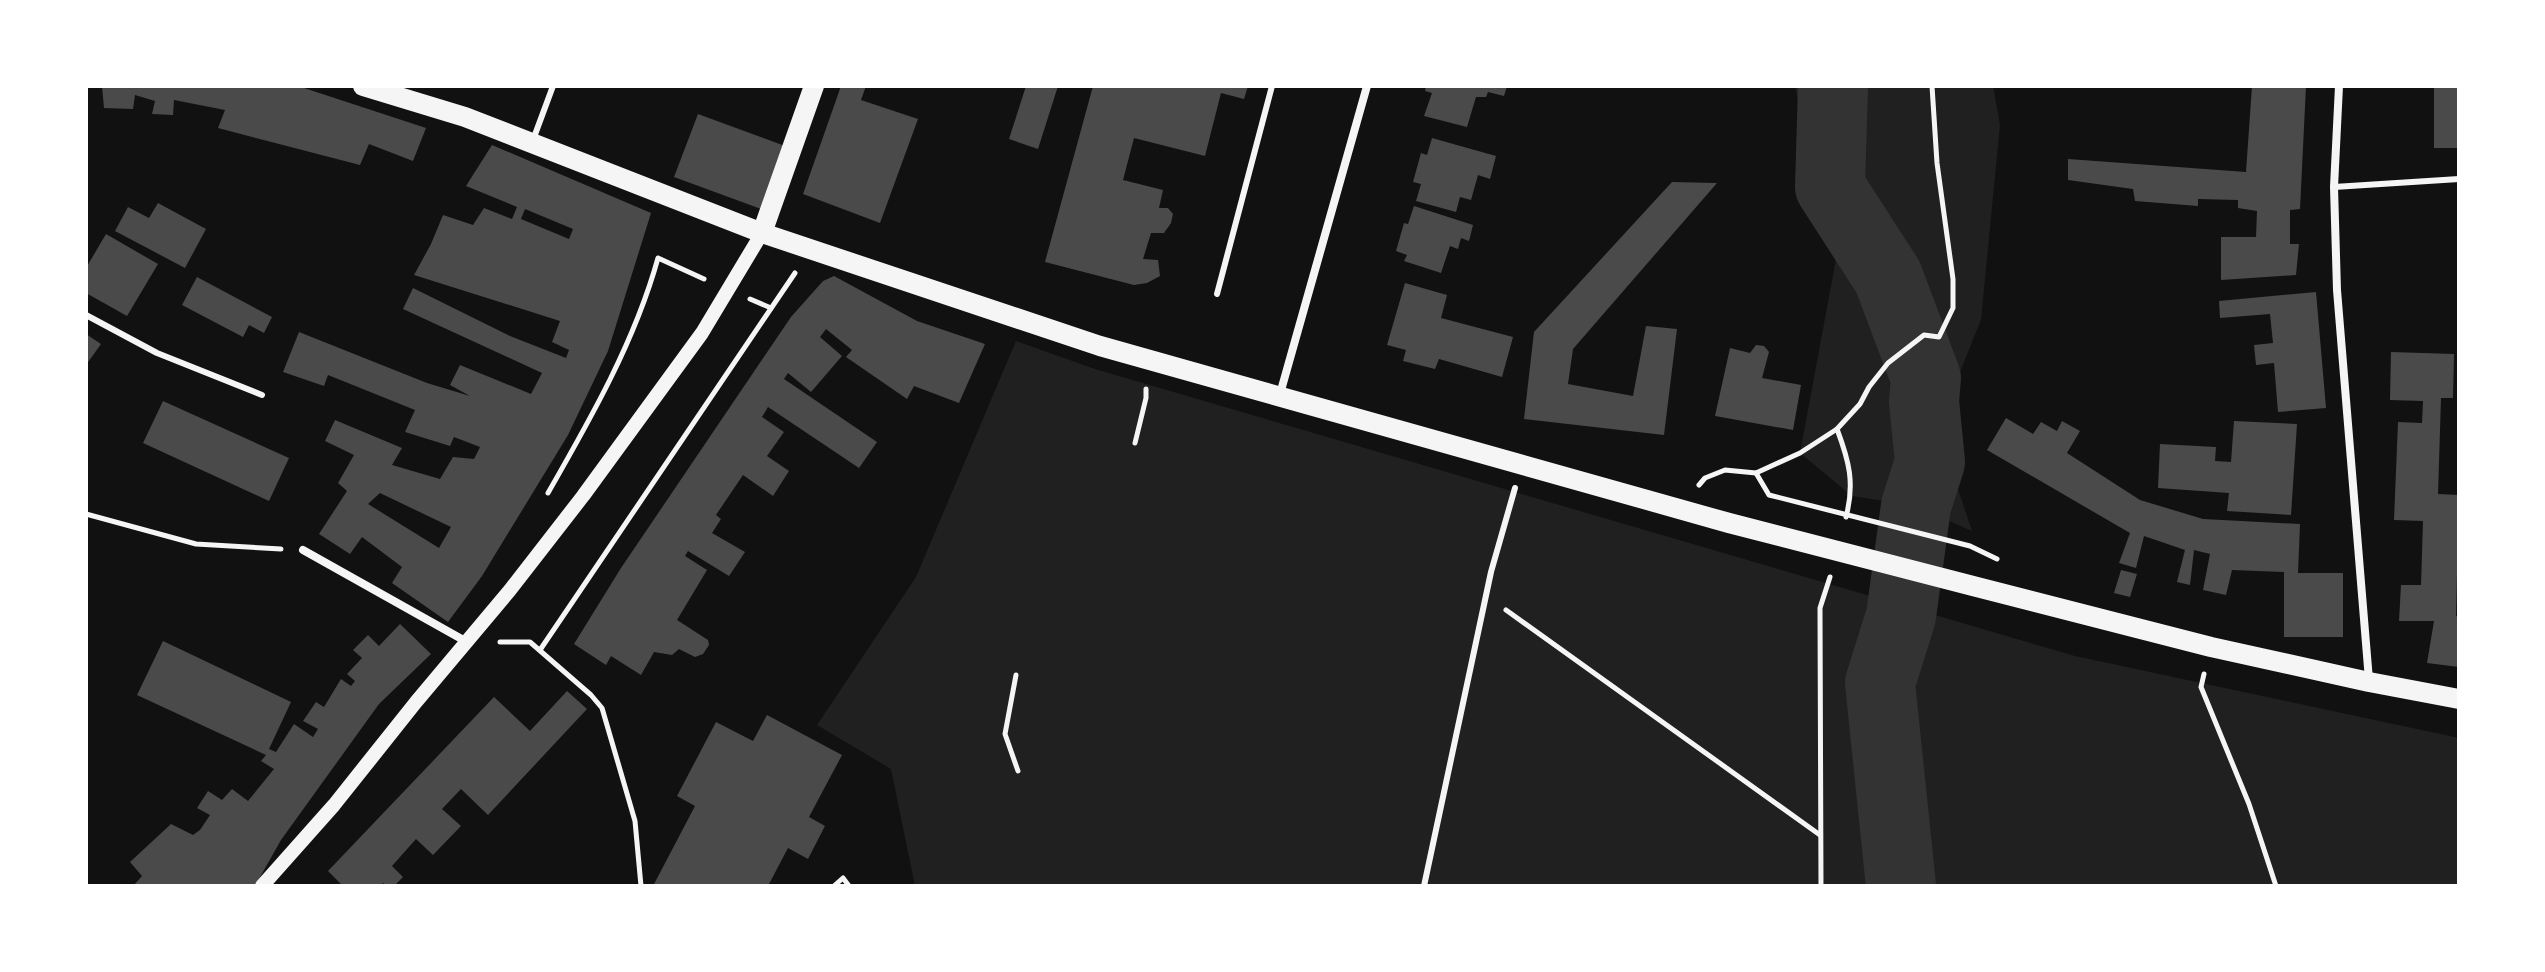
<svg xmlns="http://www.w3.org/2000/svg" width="2545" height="972" viewBox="0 0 2545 972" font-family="Ubuntu,sans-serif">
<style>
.green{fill:#202020}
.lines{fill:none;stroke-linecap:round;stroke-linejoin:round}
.river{stroke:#333;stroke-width:70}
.building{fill:#4a4a4a;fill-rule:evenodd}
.path{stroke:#f5f5f5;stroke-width:5}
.service{stroke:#f5f5f5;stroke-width:6}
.minor{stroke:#f5f5f5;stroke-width:8}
.tertiary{stroke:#f5f5f5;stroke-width:14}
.primary{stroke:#f5f5f5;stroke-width:20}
</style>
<rect width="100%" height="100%" fill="#111"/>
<g class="green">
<polygon points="1795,86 1993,86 2000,125 1981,320 1953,389 1948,459 1972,531 1916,506 1852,496 1800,453 1836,259 1820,205"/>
<polygon points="1016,341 1095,369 2075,656 2459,738 2459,886 915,886 891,769 817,725 916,577"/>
</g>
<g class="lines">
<polyline class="river" points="1833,86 1830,187 1888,277 1926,378 1924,401 1930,462 1916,506 1901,616 1880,683 1901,886"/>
</g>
<g class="building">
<polygon points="102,86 298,86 426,128 413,161 369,144 360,165 218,128 225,110 174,100 173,115 152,114 155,101 135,95 133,109 104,108"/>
<polygon points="841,86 866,86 861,100 918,119 880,223 803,194"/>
<polygon points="1026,86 1058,86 1038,149 1009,139"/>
<polygon points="1093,86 1248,86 1244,99 1221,93 1205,156 1134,138 1123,180 1163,190 1159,208 1168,208 1173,214 1171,223 1164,233 1151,233 1143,259 1158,260 1160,276 1147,283 1134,285 1045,262"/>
<polygon points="1426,86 1507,86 1504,96 1488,92 1486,97 1476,97 1467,127 1424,116 1432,93 1425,91"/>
<polygon points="2252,86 2306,86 2300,209 2290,210 2290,244 2299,244 2296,275 2221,280 2221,237 2256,237 2257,211 2238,208 2238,200 2198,199 2198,206 2135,201 2133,189 2068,180 2068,159 2246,172"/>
<rect x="2434" y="86" width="25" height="62"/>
<polygon points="698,114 785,146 761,209 674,177"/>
<polygon points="1432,138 1496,156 1490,179 1478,175 1471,200 1460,197 1456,212 1416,201 1421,184 1413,182 1421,153 1427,155"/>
<path d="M 492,145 L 651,213 L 608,351 L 568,435 L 482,576 L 448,622 L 392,583 L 402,567 L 362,537 L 350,554 L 319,534 L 347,491 L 338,483 L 354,455 L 325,441 L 335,420 L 402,448 L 392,465 L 440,479 L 453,457 L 474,459 L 480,447 L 454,437 L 450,446 L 405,432 L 415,410 L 328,375 L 324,386 L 283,372 L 299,332 L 427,383 L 470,396 L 450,385 L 460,365 L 531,394 L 542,373 L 403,309 L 413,288 L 510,336 L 566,358 L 569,350 L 552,342 L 560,321 L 414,275 L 431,244 L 443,215 L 473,225 L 484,208 L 512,219 L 517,207 L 466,186 ZM 525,209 L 573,229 L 569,239 L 521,219 ZM 380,493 L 451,527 L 439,548 L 368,504 Z"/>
<polygon points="1672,182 1717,183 1573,349 1568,384 1633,396 1646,326 1677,329 1664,435 1524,419 1534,332"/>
<polygon points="158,203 206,229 185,268 115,231 128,207 149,218"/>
<polygon points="1414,206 1473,225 1469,241 1461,238 1458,249 1450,246 1441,273 1404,261 1407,255 1396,251 1404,223 1408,224"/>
<polygon points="106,234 158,264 127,316 86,293 86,268"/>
<polygon points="834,276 917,321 985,344 959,403 914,386 907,399 846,357 852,350 826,329 820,337 842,356 811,392 788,373 784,379 877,442 859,468 768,407 762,417 784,432 767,456 789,471 773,496 743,475 716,515 721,519 712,533 745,552 729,576 688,551 685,556 707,570 677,620 708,640 709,645 703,654 695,657 679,649 672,655 654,652 641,675 611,656 606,665 574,644 621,568 791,317 823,281"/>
<polygon points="197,277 272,317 264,333 249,325 243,337 182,305"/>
<polygon points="1405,283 1447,295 1441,318 1513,337 1502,377 1439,359 1435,369 1403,361 1406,350 1387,345"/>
<polygon points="2316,292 2326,408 2278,412 2274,363 2256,365 2254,345 2273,343 2270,314 2220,318 2219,301"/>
<polygon points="86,334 101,344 86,365"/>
<polygon points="1756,345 1764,346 1769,352 1762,378 1801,385 1793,430 1715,416 1730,348 1750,353"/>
<polygon points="2391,352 2454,354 2453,398 2441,398 2438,494 2459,495 2456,616 2459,617 2459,667 2427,663 2434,621 2399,621 2401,585 2421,585 2423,521 2394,520 2398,422 2422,423 2423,401 2390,400"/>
<polygon points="163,401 289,458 269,501 143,443"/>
<polygon points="2006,418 2033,434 2041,422 2057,431 2062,421 2080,431 2067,453 2140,500 2203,519 2300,524 2298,573 2343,573 2343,637 2284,637 2284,572 2232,570 2226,595 2203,590 2210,554 2194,550 2190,585 2177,582 2185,550 2144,536 2136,568 2119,563 2130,533 1987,450"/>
<polygon points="2234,421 2297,424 2291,515 2227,511 2229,493 2158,488 2160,444 2216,447 2215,461 2231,462"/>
<polygon points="2121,570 2137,574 2130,597 2114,593"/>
<polygon points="400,624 431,654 379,704 281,840 255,886 133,886 142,876 130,862 171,824 193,835 200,830 210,815 197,808 208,791 222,800 232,789 248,801 274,769 261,761 266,755 137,695 163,641 291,702 269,749 276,752 294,724 313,737 318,729 303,721 316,702 324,707 341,679 351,686 355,681 347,674 362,658 353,650 368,635 379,646"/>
<polygon points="567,691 587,709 488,815 461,789 442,809 461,826 433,855 416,839 392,866 403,877 394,886 387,886 383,883 380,886 343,886 328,871 494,697 530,731"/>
<polygon points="767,715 842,755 809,817 825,826 808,859 788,848 768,886 653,886 695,806 677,796 716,722 753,741"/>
</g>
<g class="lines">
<g class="path">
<polyline points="750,299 771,308"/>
<path d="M 1837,429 C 1849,461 1855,483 1846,517"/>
<polyline points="1135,443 1146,398 1146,389"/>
<polyline points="1756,473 1769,495 1970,546 1997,559"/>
<polyline points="1699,485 1705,478 1725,470 1756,473 1800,453 1837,429 1860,404 1869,387 1888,363 1924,335 1939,337 1953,308 1953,279 1937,163 1932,86"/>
<path d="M 548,493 C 591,418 635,341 658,258 L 704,279"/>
<polyline points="86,514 196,544 281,549"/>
<polyline points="1506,610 1820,835"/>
<polyline points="500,642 530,642 591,695 602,708 635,821 641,886"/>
<polyline points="540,650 795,273"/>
<polyline points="2204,674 2201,687 2249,804 2276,886"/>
<polyline points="1016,675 1005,734 1018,771"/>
<polyline points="834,886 843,878 849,886"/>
<polyline points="1821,886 1820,608 1830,577"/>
</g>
<g class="service">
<polyline points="533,140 553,86"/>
<polyline points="2334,187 2459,179"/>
<polyline points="1217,294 1272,86"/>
<polyline points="86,315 157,353 262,395"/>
<polyline points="1424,886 1491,572 1515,488"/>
</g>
<g class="minor">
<polyline points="2339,86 2334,187 2337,290 2369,680"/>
<polyline points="1280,394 1367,86"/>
<polyline points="303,550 467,642"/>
</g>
<polyline class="tertiary" points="262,886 334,805 416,702 510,590 583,496 702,333 762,233"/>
<g class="primary">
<polyline points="363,86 465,117 762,233 1100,346 1729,523 1973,586 2211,647 2369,682 2459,699"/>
<polyline points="762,233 814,86"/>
</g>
</g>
<rect width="2545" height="972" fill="none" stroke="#ffffff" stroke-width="176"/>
</svg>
